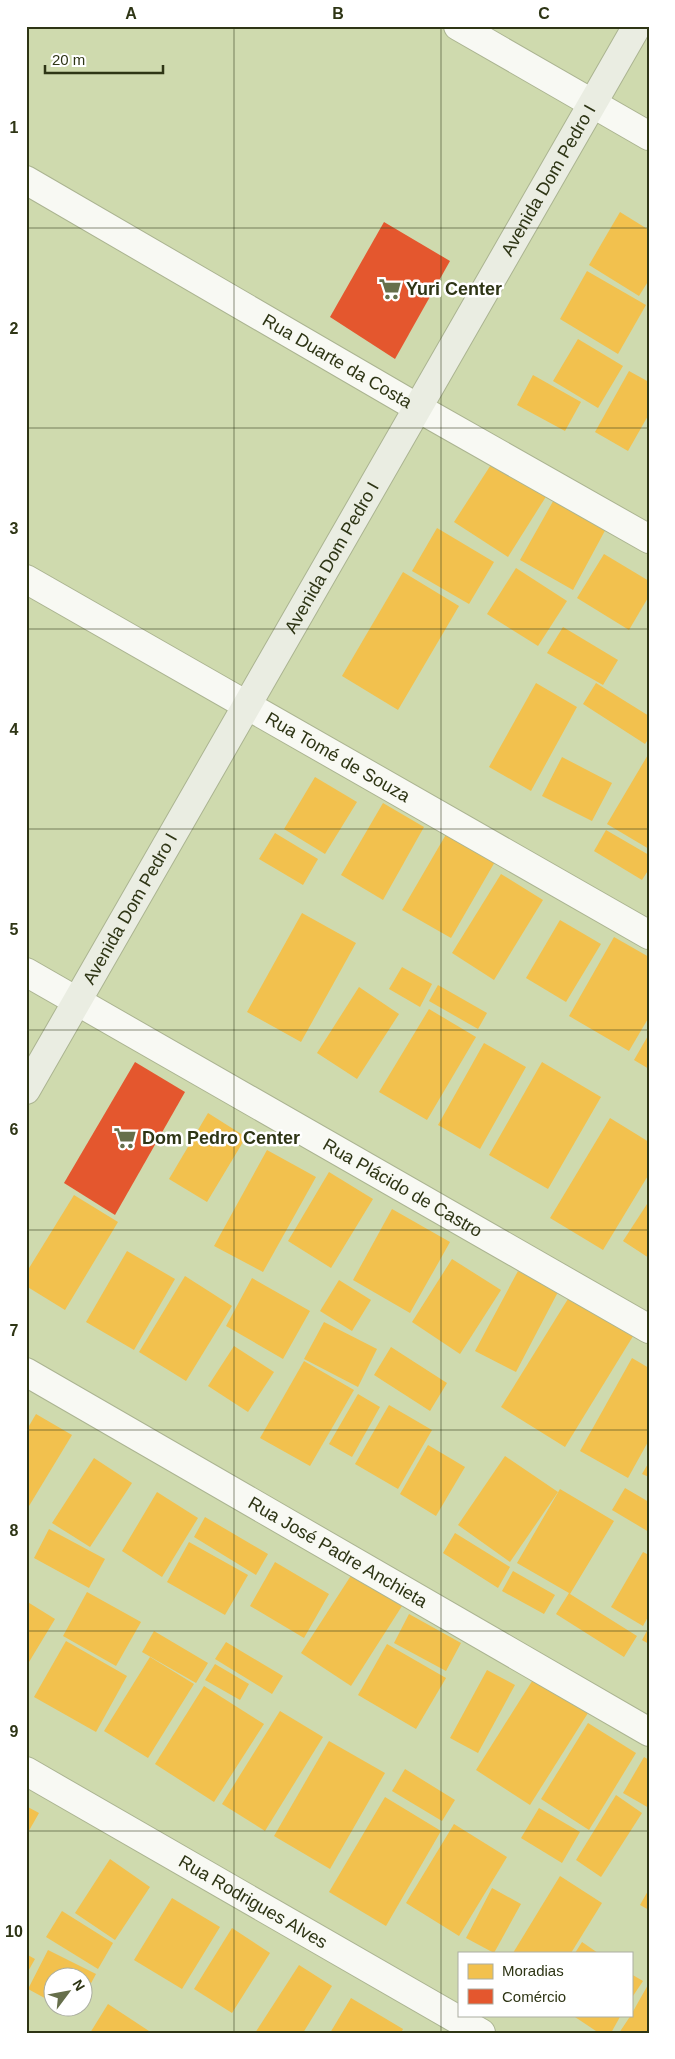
<svg xmlns="http://www.w3.org/2000/svg" width="675" height="2059" viewBox="0 0 675 2059" font-family="Helvetica,sans-serif">
<style>
.homes{fill:#f2c14e}
.shops{fill:#e4572e}
.lines{fill:none;stroke-linecap:round;stroke-linejoin:round}
.street-casing{stroke:#abb491;stroke-width:30}
.secondary-casing{stroke:#abb491;stroke-width:30}
.street{stroke:#f8f9f3;stroke-width:28}
.secondary{stroke:#eaede2;stroke-width:28}
.grid{fill:none;stroke:#2e3515;stroke-width:1;stroke-opacity:0.55}
.labels{text-anchor:middle;stroke-width:5;stroke-linejoin:round;paint-order:stroke}
.street-label{font-size:18px;fill:#2e3515;stroke:#fff}
.poi-label{font-size:18px;font-weight:bold;fill:#2e3515;stroke:#fff;text-anchor:start}
.neatline{fill:none;stroke:#2e3515;stroke-width:2}
.grid-label{font-size:16px;text-anchor:middle;font-weight:bold;fill:#2e3515}
</style>
<rect width="100%" height="100%" fill="#cfdaae"/>
<g class="homes">
<polygon points="620,212 649,230 649,280 639,296 589,265"/>
<polygon points="587,271 646,305 618,354 560,319"/>
<polygon points="578,339 623,366 598,408 553,381"/>
<polygon points="629,371 649,382 649,414 628,451 595,432"/>
<polygon points="533,375 581,402 565,431 517,405"/>
<polygon points="494,460 547,495 508,557 454,522"/>
<polygon points="556,496 608,525 573,590 520,560"/>
<polygon points="437,528 494,562 469,604 412,571"/>
<polygon points="604,554 649,581 649,596 629,630 577,598"/>
<polygon points="516,568 567,601 538,646 487,614"/>
<polygon points="403,572 459,606 398,710 342,676"/>
<polygon points="563,627 618,660 603,685 547,653"/>
<polygon points="536,683 577,707 531,791 489,767"/>
<polygon points="596,683 649,716 649,738 645,744 583,704"/>
<polygon points="649,753 649,849 607,824"/>
<polygon points="562,757 612,783 592,821 542,796"/>
<polygon points="315,777 357,802 325,854 284,829"/>
<polygon points="383,803 424,827 383,900 341,875"/>
<polygon points="606,830 649,855 649,869 642,880 594,851"/>
<polygon points="448,831 496,860 451,938 402,910"/>
<polygon points="275,833 318,859 303,885 259,859"/>
<polygon points="501,874 543,900 494,980 452,953"/>
<polygon points="302,913 356,943 301,1042 247,1012"/>
<polygon points="560,920 601,944 566,1002 526,978"/>
<polygon points="614,937 649,957 649,1017 629,1051 569,1016"/>
<polygon points="402,967 432,984 420,1007 389,989"/>
<polygon points="438,985 487,1013 478,1029 429,1001"/>
<polygon points="359,987 399,1014 357,1079 317,1053"/>
<polygon points="429,1009 476,1037 427,1120 379,1092"/>
<polygon points="649,1034 649,1069 634,1060"/>
<polygon points="484,1043 526,1067 480,1149 438,1125"/>
<polygon points="542,1062 601,1097 548,1189 489,1155"/>
<polygon points="208,1113 246,1137 207,1202 169,1179"/>
<polygon points="610,1118 649,1142 649,1174 603,1250 550,1218"/>
<polygon points="267,1150 316,1177 263,1272 214,1246"/>
<polygon points="329,1172 373,1199 331,1268 288,1241"/>
<polygon points="74,1195 118,1222 65,1310 26,1286 26,1273"/>
<polygon points="649,1201 649,1258 623,1241"/>
<polygon points="392,1209 450,1242 410,1313 353,1280"/>
<polygon points="127,1251 175,1279 134,1350 86,1322"/>
<polygon points="452,1259 501,1290 460,1354 412,1322"/>
<polygon points="518,1271 558,1292 516,1372 475,1351"/>
<polygon points="185,1276 232,1306 186,1381 139,1352"/>
<polygon points="252,1278 310,1311 283,1359 226,1326"/>
<polygon points="339,1280 371,1300 352,1331 320,1311"/>
<polygon points="571,1294 635,1333 565,1447 501,1407"/>
<polygon points="324,1322 377,1349 358,1387 304,1359"/>
<polygon points="234,1346 274,1372 248,1412 208,1386"/>
<polygon points="391,1347 447,1383 430,1411 374,1375"/>
<polygon points="632,1358 649,1368 649,1440 628,1478 580,1451"/>
<polygon points="304,1361 354,1390 310,1466 260,1438"/>
<polygon points="358,1394 380,1407 352,1457 329,1444"/>
<polygon points="389,1405 432,1430 398,1489 355,1464"/>
<polygon points="36,1414 72,1435 26,1511 26,1431"/>
<polygon points="428,1445 465,1467 436,1516 400,1494"/>
<polygon points="505,1456 558,1492 510,1562 458,1525"/>
<polygon points="94,1458 132,1483 90,1547 52,1523"/>
<polygon points="649,1462 649,1477 642,1474"/>
<polygon points="625,1488 649,1502 649,1532 612,1510"/>
<polygon points="560,1489 614,1521 570,1594 637,1636 624,1657 556,1614 569,1593 517,1563"/>
<polygon points="157,1492 198,1518 162,1577 122,1551"/>
<polygon points="205,1517 268,1554 256,1575 194,1537"/>
<polygon points="49,1529 105,1559 89,1588 34,1558"/>
<polygon points="455,1533 510,1567 498,1588 443,1553"/>
<polygon points="189,1542 248,1575 225,1615 167,1582"/>
<polygon points="643,1552 649,1555 649,1615 643,1626 611,1607"/>
<polygon points="275,1562 329,1594 304,1638 250,1606"/>
<polygon points="513,1571 555,1595 544,1614 502,1591"/>
<polygon points="352,1574 402,1606 351,1686 301,1653"/>
<polygon points="87,1592 141,1622 116,1666 63,1636"/>
<polygon points="26,1601 55,1619 26,1667"/>
<polygon points="409,1614 461,1643 446,1671 394,1643"/>
<polygon points="649,1627 649,1644 642,1640"/>
<polygon points="154,1631 208,1663 196,1683 142,1652"/>
<polygon points="66,1641 127,1676 96,1732 34,1697"/>
<polygon points="226,1642 283,1676 272,1694 215,1659"/>
<polygon points="387,1644 446,1678 416,1729 358,1695"/>
<polygon points="150,1657 194,1684 148,1758 104,1731"/>
<polygon points="215,1664 249,1684 240,1700 205,1680"/>
<polygon points="487,1670 515,1685 478,1753 450,1738"/>
<polygon points="534,1678 588,1713 530,1805 476,1770"/>
<polygon points="204,1686 264,1724 214,1802 155,1764"/>
<polygon points="280,1711 323,1737 265,1831 222,1804"/>
<polygon points="588,1723 636,1753 589,1830 541,1799"/>
<polygon points="329,1741 385,1773 330,1869 274,1836"/>
<polygon points="644,1757 649,1760 649,1808 623,1793"/>
<polygon points="405,1769 455,1800 442,1821 392,1791"/>
<polygon points="616,1795 642,1813 601,1877 576,1860"/>
<polygon points="385,1797 441,1831 386,1926 329,1892"/>
<polygon points="26,1806 39,1813 26,1836"/>
<polygon points="539,1808 580,1832 562,1863 521,1838"/>
<polygon points="454,1824 507,1857 459,1936 406,1903"/>
<polygon points="110,1859 150,1887 115,1940 75,1913"/>
<polygon points="560,1876 602,1903 571,1953 513,1953"/>
<polygon points="492,1888 521,1904 494,1953 466,1938"/>
<polygon points="649,1889 649,1910 640,1905"/>
<polygon points="172,1898 220,1927 182,1989 134,1960"/>
<polygon points="62,1911 113,1943 98,1969 46,1937"/>
<polygon points="232,1928 270,1953 232,2013 194,1989"/>
<polygon points="582,1942 598,1953 575,1953"/>
<polygon points="48,1950 96,1974 82,2000 82,1976 52,1976 52,2002 28,1989"/>
<polygon points="26,1954 35,1959 26,1975"/>
<polygon points="299,1965 332,1986 303,2033 255,2033"/>
<polygon points="631,1974 643,1981 631,1999"/>
<polygon points="649,1983 649,2033 619,2033 631,2015"/>
<polygon points="351,1998 403,2029 401,2033 330,2033"/>
<polygon points="108,2004 152,2033 90,2033"/>
<polygon points="62,2006 79,2006 76,2013"/>
<polygon points="572,2015 621,2015 611,2033 599,2033"/>
</g>
<g class="shops">
<polygon points="384,222 450,261 395,359 330,317"/>
<polygon points="135,1062 185,1092 115,1215 64,1183"/>
</g>
<g class="lines">
<defs>
<g id="street">
<polyline points="458,26 649,136"/>
<path id="s1" d="M 26,180 L 418,408 L 649,539"/>
<path id="s2" d="M 26,579 L 649,935"/>
<path id="s3" d="M 26,972 L 649,1329"/>
<path id="s4" d="M 26,1372 L 649,1732"/>
<path id="s5" d="M 26,1771 L 481,2033"/>
</g>
<g id="secondary">
<path id="s6" d="M 26,1090 L 637,26"/>
</g>
</defs>
<use href="#street" class="street-casing"/>
<use href="#secondary" class="secondary-casing"/>
<use href="#street" class="street"/>
<use href="#secondary" class="secondary"/>
</g>
<path class="grid" d="M 234,26 L 234,2033M 441,26 L 441,2033M 26,228 L 649,228M 26,428 L 649,428M 26,629 L 649,629M 26,829 L 649,829M 26,1030 L 649,1030M 26,1230 L 649,1230M 26,1430 L 649,1430M 26,1631 L 649,1631M 26,1831 L 649,1831"/>
<defs>
<symbol id="supermarket-bare" viewBox="-9 -9 18 18"><path d="M-6-5.5h2.5l.6 2H6L4.5 2H-2.5L-4.4-4H-6ZM-1.5 3.2a1.3 1.3 0 1 0 .1 0ZM3 3.2a1.3 1.3 0 1 0 .1 0Z" fill="#666f4b" stroke="#fff" stroke-width="2.5" paint-order="stroke"/></symbol>
</defs>
<g fill-rule="evenodd">
<use href="#supermarket-bare" x="374" y="273" width="32" height="32"/>
<use href="#supermarket-bare" x="109" y="1122" width="32" height="32"/>
</g>
<g class="labels">
<g class="street-label">
<text dy="6" stroke="none"><textPath href="#s6" startOffset="1049">Avenida Dom Pedro I</textPath></text>
<text dy="6" stroke="none"><textPath href="#s1" startOffset="360">Rua Duarte da Costa</textPath></text>
<text dy="6" stroke="none"><textPath href="#s6" startOffset="614">Avenida Dom Pedro I</textPath></text>
<text dy="6" stroke="none"><textPath href="#s2" startOffset="359">Rua Tomé de Souza</textPath></text>
<text dy="6" stroke="none"><textPath href="#s6" startOffset="209">Avenida Dom Pedro I</textPath></text>
<text dy="6" stroke="none"><textPath href="#s3" startOffset="434">Rua Plácido de Castro</textPath></text>
<text dy="6" stroke="none"><textPath href="#s4" startOffset="360">Rua José Padre Anchieta</textPath></text>
<text dy="6" stroke="none"><textPath href="#s5" startOffset="262">Rua Rodrigues Alves</textPath></text>
</g>
<g class="poi-label">
<text x="406" y="295">Yuri Center</text>
<text x="142" y="1144">Dom Pedro Center</text>
</g>
</g>
<rect width="675" height="2059" fill="none" stroke="#ffffff" stroke-width="55"/>
<rect x="458" y="1952" width="175" height="65" fill="#ffffff" stroke="#abaea1"/>
<rect x="468" y="1964" width="25" height="15" fill="#f2c14e" stroke="#abaea1"/>
<text x="502" y="1976" font-size="15" fill="#2e3515">Moradias</text>
<rect x="468" y="1989" width="25" height="15" fill="#e4572e" stroke="#abaea1"/>
<text x="502" y="2002" font-size="15" fill="#2e3515">Comércio</text>
<g transform="translate(68 1992) rotate(58)"><circle r="24" fill="#ffffff" stroke="#abaea1"/>
<path d="M0-4L9 19L0 12L-9 19Z" fill="#666f4b"/>
<text y="-8" font-size="14" font-weight="bold" text-anchor="middle" fill="#2e3515">N</text>
</g>
<path d="M45 65v8h118v-8" fill="none" stroke="#2e3515" stroke-width="2.5"/>
<text x="52" y="65" font-size="15" fill="#2e3515" stroke="#ffffff" stroke-width="4" paint-order="stroke">20 m</text>
<rect x="28" y="28" width="620" height="2004" class="neatline"/>
<g class="grid-label">
<text x="131" y="19">A</text>
<text x="338" y="19">B</text>
<text x="544" y="19">C</text>
<text x="14" y="133">1</text>
<text x="14" y="334">2</text>
<text x="14" y="534">3</text>
<text x="14" y="735">4</text>
<text x="14" y="935">5</text>
<text x="14" y="1135">6</text>
<text x="14" y="1336">7</text>
<text x="14" y="1536">8</text>
<text x="14" y="1737">9</text>
<text x="14" y="1937">10</text>
</g>
</svg>
